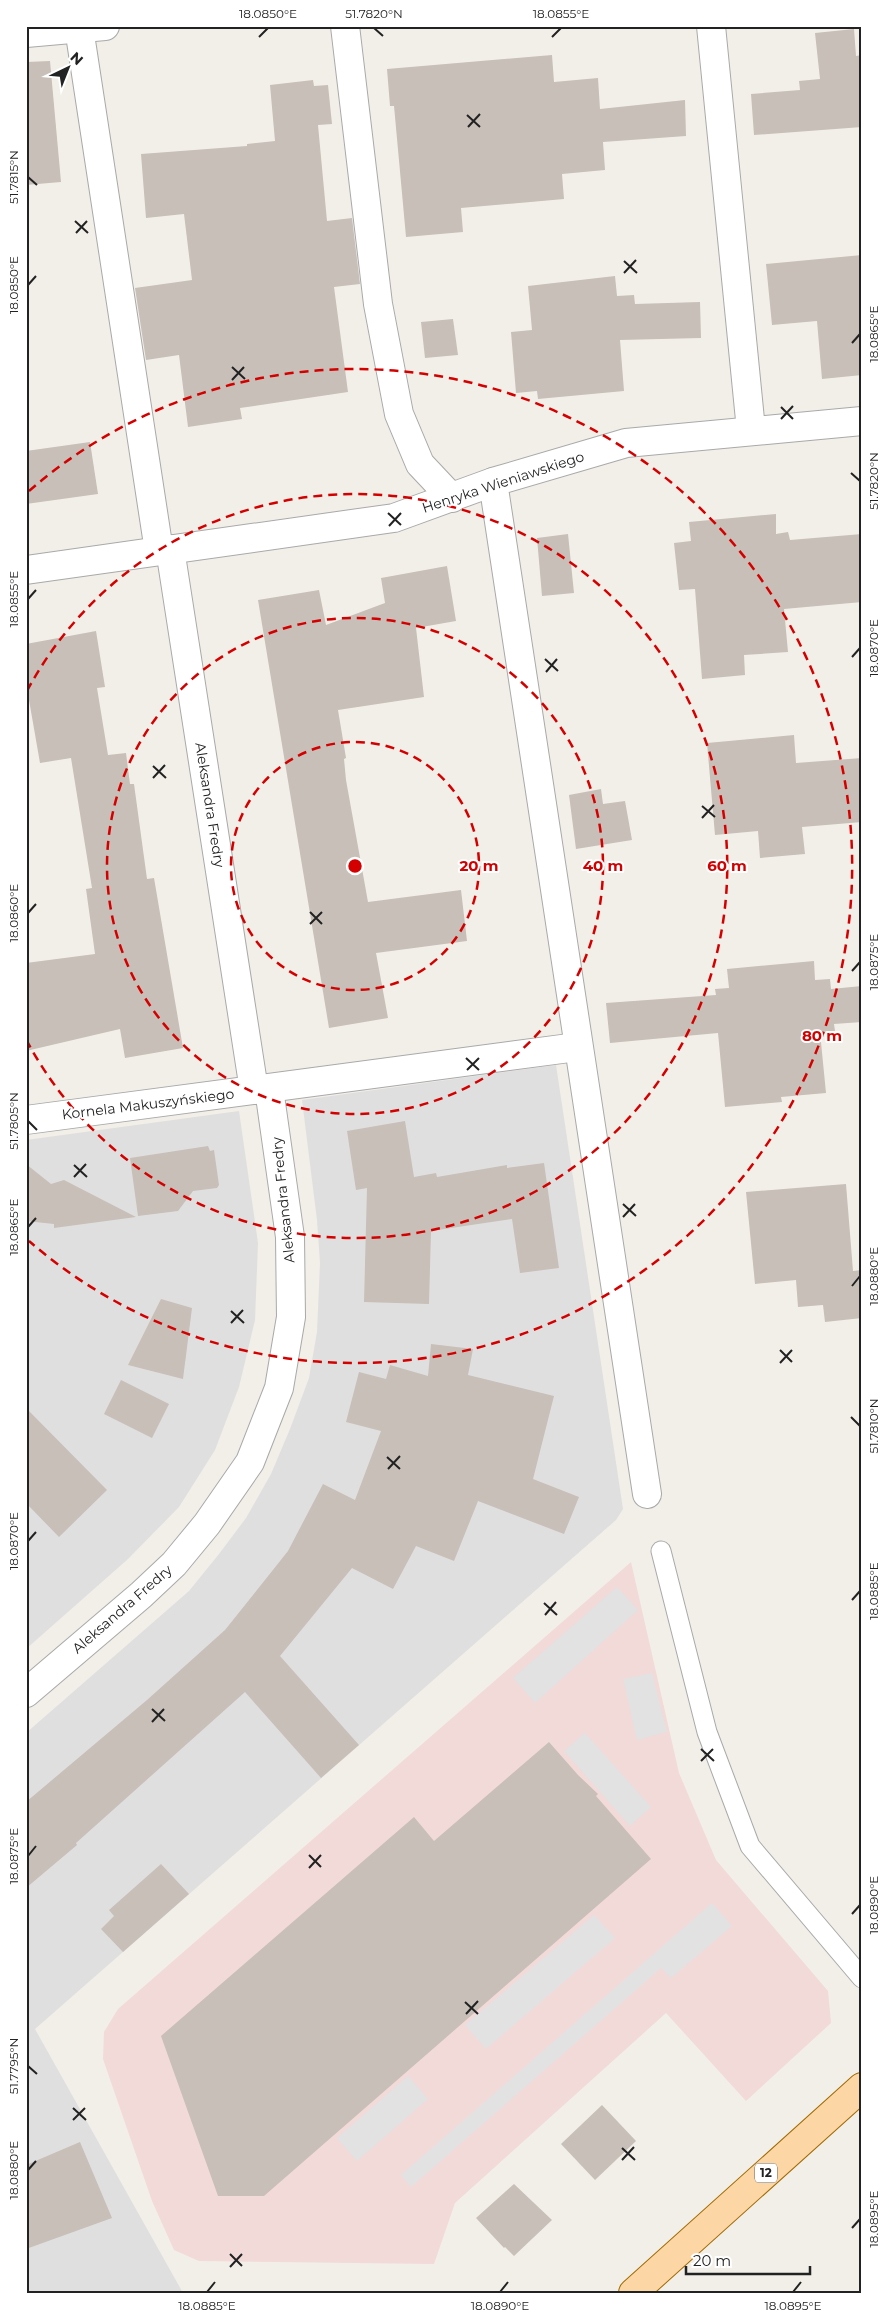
<svg xmlns="http://www.w3.org/2000/svg" width="888" height="2319" viewBox="0 0 888 2319" font-family="Montserrat,sans-serif">
<style>
.residential{fill:#e0dfdf}
.commercial{fill:#f2dad9}
.parking{fill:#e2e2e2}
.building{fill:#c7bfb8}
.lines{fill:none;stroke-linecap:round;stroke-linejoin:round}
.service-casing{stroke:#a9a9a9;stroke-width:21}
.minor-casing{stroke:#a9a9a9;stroke-width:30}
.primary-casing{stroke:#a06b00;stroke-width:30}
.service{stroke:#fff;stroke-width:19}
.minor{stroke:#fff;stroke-width:28}
.primary{stroke:#fcd6a4;stroke-width:28}
.ticks{fill:none;stroke:#222;stroke-width:2}
.ring{fill:none;stroke:#d40000;stroke-width:2.5;stroke-dasharray:9 6}
.labels{text-anchor:middle;stroke-width:4;stroke-linejoin:round;paint-order:stroke}
.shield{fill:#fff;stroke:#646464;stroke-width:1}
.shield-label{font-size:12px;font-weight:bold;fill:#222}
.street-label{font-size:14px;fill:#222;stroke:#fff}
.centre{fill:#d40000;stroke:#fff;stroke-width:2.5}
.ring-label{font-size:15px;text-anchor:middle;font-weight:bold;fill:#d40000;stroke:#fff;stroke-width:4;stroke-linejoin:round;paint-order:stroke}
.neatline{fill:none;stroke:#222;stroke-width:2}
.ticks-label{font-size:12px;text-anchor:middle;fill:#222}
</style>
<rect width="100%" height="100%" fill="#f2efe9"/>
<g class="residential">
<polygon points="556,1065 623,1509 616,1520 35,2029 183,2293 26,2293 26,1733 189,1591 219,1554 246,1518 271,1474 290,1429 309,1378 317,1332 320,1263 317,1220 302,1100"/>
<polygon points="239,1111 258,1243 255,1320 239,1387 215,1450 179,1507 128,1559 26,1649 26,1140"/>
</g>
<polygon class="commercial" points="631,1562 679,1773 716,1860 828,1991 831,2023 746,2101 666,2013 455,2203 434,2264 199,2261 174,2250 152,2201 103,2059 104,2032 118,2009"/>
<g class="parking">
<polygon points="617,1587 638,1610 535,1703 513,1678"/>
<polygon points="652,1673 667,1732 637,1740 623,1679"/>
<polygon points="585,1733 651,1807 630,1826 564,1751"/>
<polygon points="712,1903 732,1926 671,1978 661,1968 411,2187 401,2175"/>
<polygon points="594,1915 615,1938 486,2049 465,2025"/>
<polygon points="408,2076 428,2099 357,2161 337,2138"/>
</g>
<g class="building">
<polygon points="854,29 856,56 862,55 862,127 754,135 751,94 800,90 799,81 820,79 815,33"/>
<polygon points="552,55 554,82 598,78 600,109 685,100 686,136 603,142 605,170 562,174 564,199 461,208 463,232 406,237 394,106 390,106 387,69"/>
<polygon points="50,61 61,182 26,185 26,62"/>
<polygon points="313,80 314,86 328,85 332,124 318,125 327,221 352,218 360,284 334,287 348,392 240,408 242,419 188,427 179,355 146,360 135,288 192,280 184,214 146,218 141,154 247,146 247,144 275,141 270,85"/>
<polygon points="862,255 862,375 822,379 817,321 772,325 766,264"/>
<polygon points="615,276 617,296 634,295 635,304 700,302 701,338 620,340 624,391 538,399 537,391 516,393 511,332 532,330 528,286"/>
<polygon points="453,319 458,355 425,358 421,322"/>
<polygon points="90,442 98,494 26,504 26,451"/>
<polygon points="776,514 776,534 788,532 790,540 862,534 862,602 784,609 788,652 744,655 745,675 702,679 695,589 679,590 674,543 691,541 689,522"/>
<polygon points="568,534 574,593 542,596 537,538"/>
<polygon points="447,566 456,621 416,628 424,697 338,710 346,758 344,759 346,780 368,902 461,890 467,941 376,953 388,1018 329,1028 258,600 319,590 326,625 385,603 381,578"/>
<polygon points="96,631 105,687 97,688 108,755 126,753 130,784 134,784 147,879 154,878 183,1048 125,1058 120,1029 26,1051 26,963 95,954 86,889 92,888 71,758 40,763 29,700 26,700 26,644"/>
<polygon points="794,735 796,763 862,758 862,822 802,827 805,854 760,858 758,831 715,835 707,743"/>
<polygon points="601,789 603,804 625,801 632,840 576,849 569,795"/>
<polygon points="814,961 815,980 830,979 831,989 862,986 862,1022 834,1024 835,1031 820,1032 826,1093 781,1097 782,1102 725,1107 718,1033 610,1043 606,1003 716,995 715,989 729,988 727,969"/>
<polygon points="405,1121 414,1177 436,1173 437,1177 507,1165 507,1168 544,1163 559,1268 520,1273 512,1219 431,1231 429,1304 364,1302 367,1188 356,1190 347,1131"/>
<polygon points="208,1146 210,1151 214,1150 219,1185 217,1188 193,1191 178,1211 138,1216 130,1158"/>
<polygon points="26,1164 51,1184 64,1180 136,1217 54,1228 54,1224 26,1221"/>
<polygon points="846,1184 853,1271 862,1270 862,1318 825,1322 823,1305 798,1307 796,1280 755,1284 746,1192"/>
<polygon points="161,1299 192,1308 183,1379 128,1365"/>
<polygon points="431,1344 473,1349 468,1375 554,1396 533,1479 579,1497 564,1534 478,1501 454,1561 416,1546 393,1589 352,1568 280,1656 359,1745 321,1778 245,1692 76,1843 77,1845 26,1888 26,1802 147,1700 225,1630 288,1551 323,1484 355,1500 381,1431 346,1422 359,1372 386,1379 390,1365 428,1376"/>
<polygon points="121,1380 169,1404 152,1438 104,1414"/>
<polygon points="26,1408 107,1490 59,1537 26,1503"/>
<polygon points="549,1742 578,1775 598,1794 596,1796 651,1859 264,2196 218,2196 161,2036 414,1817 434,1841"/>
<polygon points="161,1864 189,1894 123,1952 101,1929 114,1916 109,1910"/>
<polygon points="602,2105 636,2141 595,2180 561,2144"/>
<polygon points="80,2142 112,2218 26,2249 26,2165"/>
<polygon points="514,2184 552,2220 514,2256 505,2247 504,2248 476,2218"/>
</g>
<g class="lines">
<defs>
<polyline id="service" points="661,1551 707,1732 750,1846 862,1978"/>
<g id="minor">
<polyline points="345,26 378,304 399,414 420,464 452,498"/>
<polyline points="711,26 751,430"/>
<polyline points="79,28 159,551"/>
<polyline points="26,33 105,26"/>
<polyline points="493,482 647,1494"/>
<polyline points="170,549 254,1090"/>
<polyline points="26,570 394,518 493,482 626,443 862,421"/>
<polyline points="26,1120 577,1047"/>
<polyline points="26,1693 141,1595 174,1564 207,1524 250,1462 279,1388 291,1317 290,1237 269,1089"/>
</g>
<polyline id="primary" points="633,2293 862,2087"/>
</defs>
<use href="#service" class="service-casing"/>
<use href="#minor" class="minor-casing"/>
<use href="#primary" class="primary-casing"/>
<use href="#service" class="service"/>
<use href="#minor" class="minor"/>
<use href="#primary" class="primary"/>
</g>
<path class="ticks" d="M 374,28 L 383,36M 259,37 L 268,28M 552,37 L 561,28M 467,115 L 480,127M 468,127 L 480,114M 28,177 L 37,185M 75,221 L 88,233M 76,233 L 87,221M 624,261 L 637,273M 624,273 L 636,260M 28,285 L 36,276M 852,343 L 860,334M 232,367 L 245,379M 232,380 L 244,367M 781,407 L 793,419M 781,419 L 793,406M 851,473 L 860,481M 388,513 L 401,525M 389,526 L 401,513M 28,599 L 36,590M 852,657 L 860,648M 545,659 L 558,671M 546,672 L 557,659M 153,766 L 166,778M 153,778 L 165,765M 702,806 L 715,817M 702,818 L 714,805M 310,912 L 322,924M 28,913 L 36,904M 310,924 L 322,912M 852,971 L 860,962M 466,1058 L 479,1070M 467,1070 L 479,1058M 28,1121 L 37,1130M 74,1165 L 87,1177M 74,1177 L 86,1164M 623,1204 L 636,1216M 623,1217 L 635,1204M 28,1227 L 36,1218M 852,1286 L 860,1276M 231,1311 L 244,1323M 231,1323 L 243,1310M 780,1350 L 792,1362M 780,1363 L 792,1350M 851,1417 L 860,1426M 387,1457 L 400,1469M 388,1469 L 400,1456M 28,1541 L 36,1532M 852,1600 L 860,1591M 544,1603 L 557,1615M 545,1615 L 556,1602M 152,1709 L 165,1721M 152,1722 L 164,1709M 701,1749 L 714,1761M 701,1761 L 713,1749M 309,1855 L 321,1867M 28,1856 L 36,1846M 309,1868 L 321,1855M 852,1914 L 860,1905M 465,2002 L 478,2014M 466,2014 L 478,2001M 28,2066 L 37,2074M 73,2108 L 86,2120M 73,2120 L 85,2108M 622,2148 L 635,2160M 622,2160 L 634,2147M 28,2170 L 36,2161M 852,2228 L 860,2219M 230,2254 L 242,2266M 230,2267 L 242,2254M 207,2292 L 215,2282M 500,2292 L 508,2282M 793,2292 L 801,2282"/>
<g class="ring">
<circle cx="355" cy="866" r="124"/>
<circle cx="355" cy="866" r="248"/>
<path d="M27 691A372 372 0 1 1 27 1041"/>
<path d="M29 491A497 497 0 1 1 29 1241"/>
</g>
<g class="labels">
<rect class="shield" x="755" y="2163.5" width="22" height="19" rx="4"/>
<g class="shield-label">
<text x="766" y="2177">12</text>
</g>
<g class="street-label">
<text transform="translate(503 482) rotate(-18)" y="5">Henryka Wieniawskiego</text>
<text transform="translate(210 805) rotate(81)" y="5">Aleksandra Fredry</text>
<text transform="translate(148 1104) rotate(-7)" y="5">Kornela Makuszyńskiego</text>
<text transform="translate(283 1200) rotate(-96)" y="5">Aleksandra Fredry</text>
<text transform="translate(122 1609) rotate(-41)" y="5">Aleksandra Fredry</text>
</g>
</g>
<circle cx="355" cy="866" r="8" class="centre"/>
<g class="ring-label">
<text x="479" y="871">20 m</text>
<text x="603" y="871">40 m</text>
<text x="727" y="871">60 m</text>
<text x="822" y="1041">80 m</text>
</g>
<rect width="888" height="2319" fill="none" stroke="#ffffff" stroke-width="55"/>
<g transform="translate(68 68) rotate(43)" stroke="#ffffff" stroke-width="4" paint-order="stroke">
<path d="M0-4L9 19L0 12L-9 19Z" fill="#222222"/>
<text y="-8" font-size="14" font-weight="bold" text-anchor="middle" fill="#222222">N</text>
</g>
<path d="M686 2266v8h124v-8" fill="none" stroke="#222222" stroke-width="2.5"/>
<text x="693" y="2266" font-size="15" fill="#222222" stroke="#ffffff" stroke-width="4" paint-order="stroke">20 m</text>
<rect x="28" y="28" width="832" height="2264" class="neatline"/>
<g class="ticks-label">
<text x="268" y="18">18.0850°E</text>
<text x="374" y="18">51.7820°N</text>
<text x="561" y="18">18.0855°E</text>
<text transform="translate(14 177) rotate(-90)" y="4">51.7815°N</text>
<text transform="translate(14 285) rotate(-90)" y="4">18.0850°E</text>
<text transform="translate(874 334) rotate(-90)" y="4">18.0865°E</text>
<text transform="translate(874 481) rotate(-90)" y="4">51.7820°N</text>
<text transform="translate(14 599) rotate(-90)" y="4">18.0855°E</text>
<text transform="translate(874 648) rotate(-90)" y="4">18.0870°E</text>
<text transform="translate(14 913) rotate(-90)" y="4">18.0860°E</text>
<text transform="translate(874 962) rotate(-90)" y="4">18.0875°E</text>
<text transform="translate(14 1121) rotate(-90)" y="4">51.7805°N</text>
<text transform="translate(14 1227) rotate(-90)" y="4">18.0865°E</text>
<text transform="translate(874 1276) rotate(-90)" y="4">18.0880°E</text>
<text transform="translate(874 1426) rotate(-90)" y="4">51.7810°N</text>
<text transform="translate(14 1541) rotate(-90)" y="4">18.0870°E</text>
<text transform="translate(874 1591) rotate(-90)" y="4">18.0885°E</text>
<text transform="translate(14 1856) rotate(-90)" y="4">18.0875°E</text>
<text transform="translate(874 1905) rotate(-90)" y="4">18.0890°E</text>
<text transform="translate(14 2066) rotate(-90)" y="4">51.7795°N</text>
<text transform="translate(14 2170) rotate(-90)" y="4">18.0880°E</text>
<text transform="translate(874 2219) rotate(-90)" y="4">18.0895°E</text>
<text x="207" y="2310">18.0885°E</text>
<text x="500" y="2310">18.0890°E</text>
<text x="793" y="2310">18.0895°E</text>
</g>
</svg>
